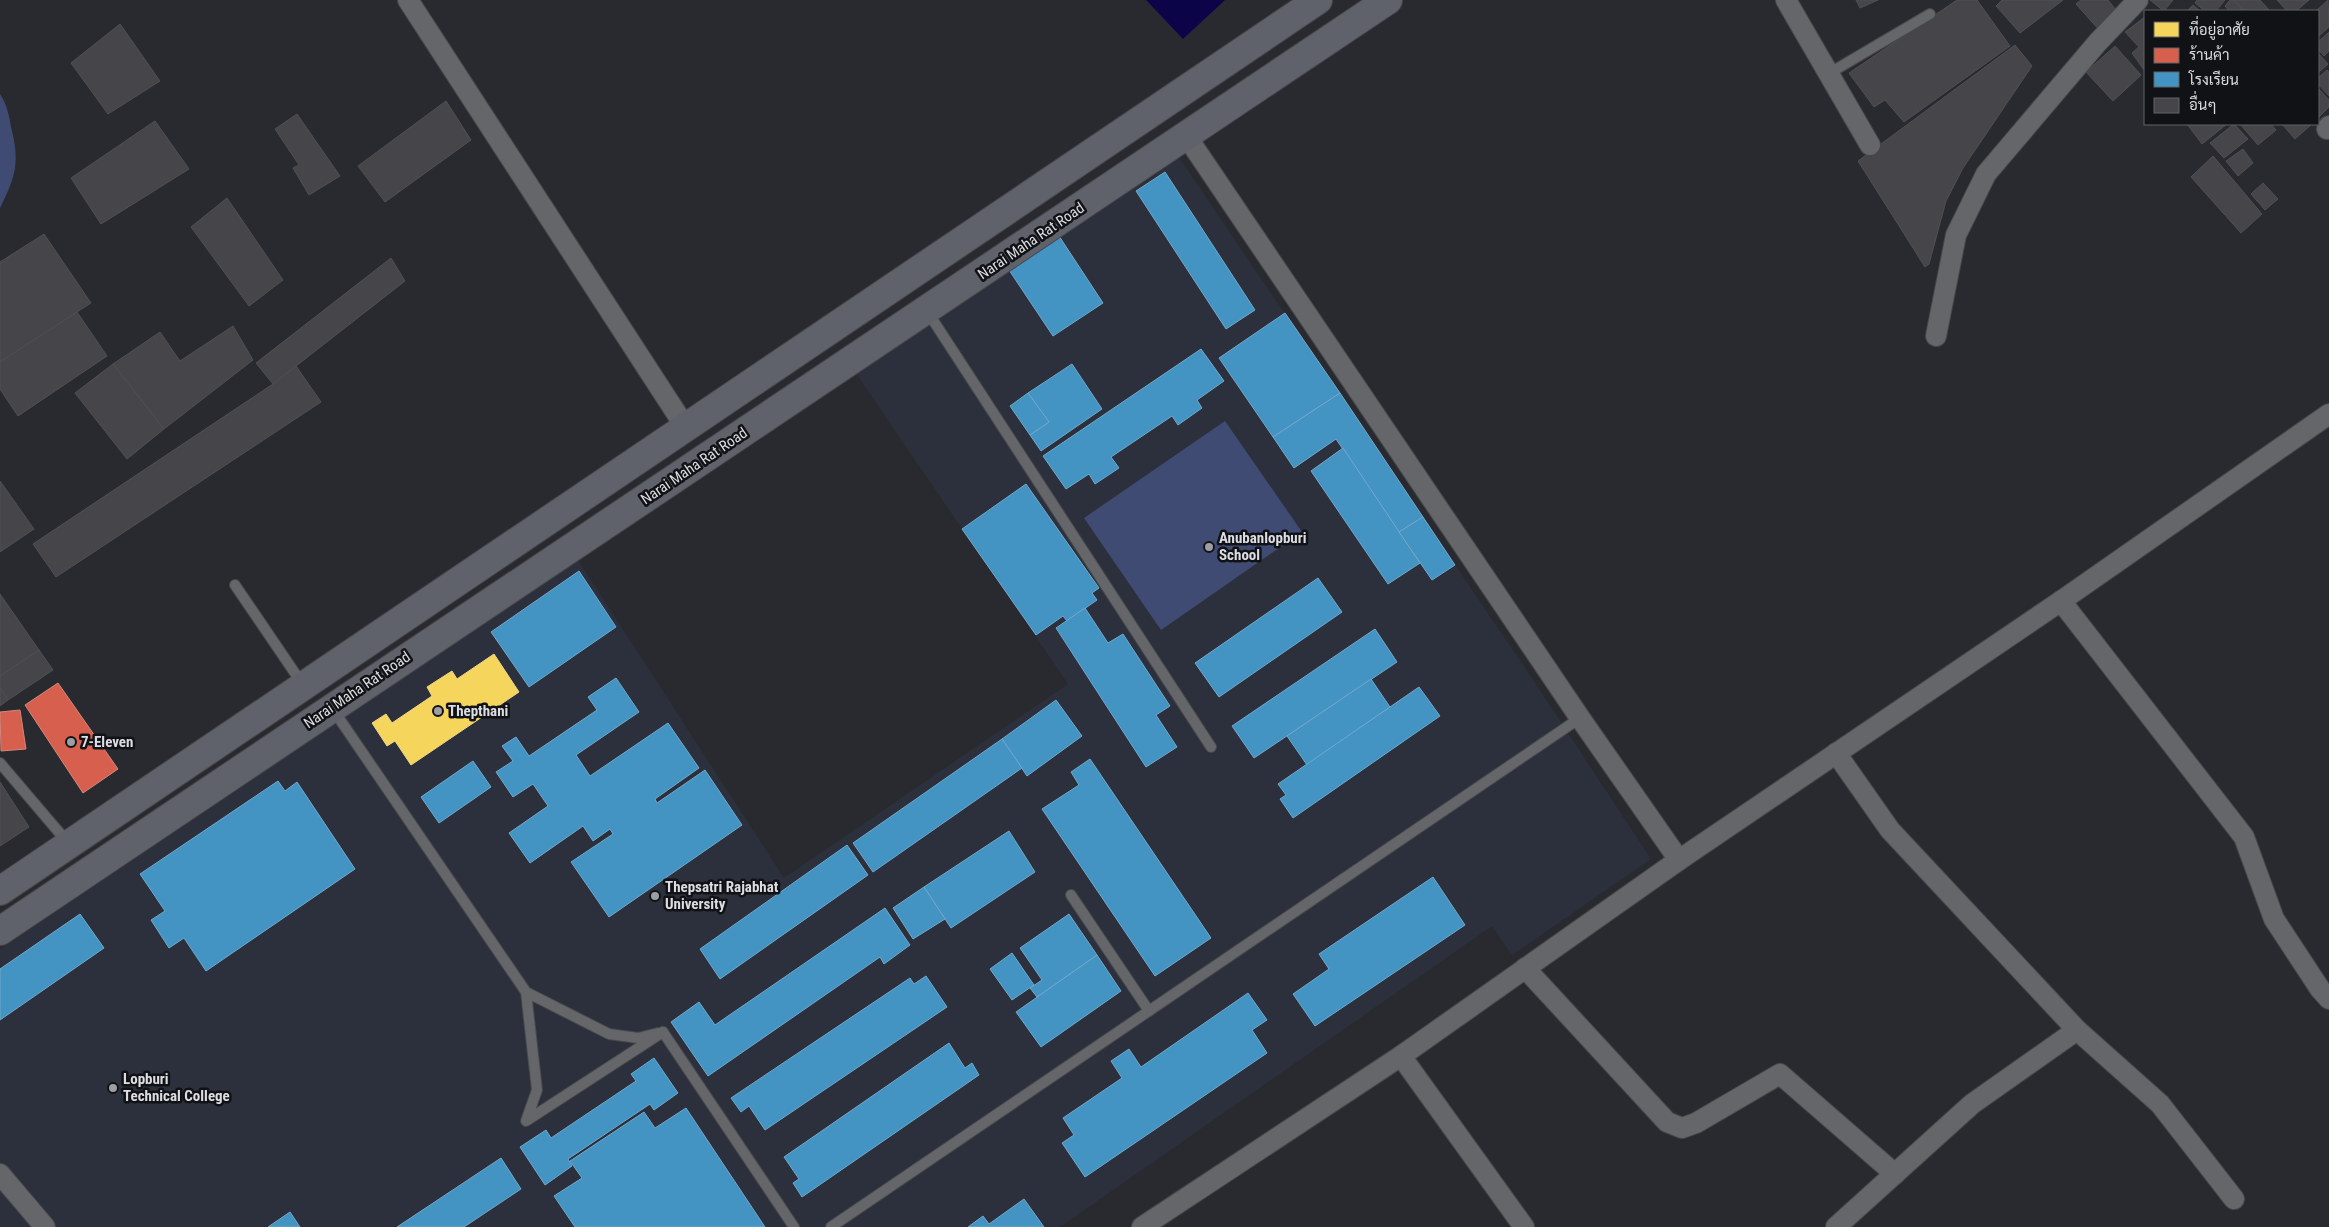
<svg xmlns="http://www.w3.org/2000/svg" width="2329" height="1227" viewBox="0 0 2329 1227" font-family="'Roboto Condensed',Sarabun,sans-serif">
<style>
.built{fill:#2c303c}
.green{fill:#404b74}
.water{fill:#0c0448}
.homes{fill:#f6d55c;stroke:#eed784}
.shops{fill:#d6604d;stroke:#d8867a}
.schools{fill:#4393c3;stroke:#71a9cc}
.building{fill:#46464a;stroke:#505054}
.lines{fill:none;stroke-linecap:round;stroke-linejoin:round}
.lane-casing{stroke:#47484b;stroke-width:12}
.street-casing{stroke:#47484b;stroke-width:22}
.primary-casing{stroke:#47484b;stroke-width:30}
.lane{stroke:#656669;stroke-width:10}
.street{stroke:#656669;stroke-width:20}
.primary{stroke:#60626b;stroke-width:28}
.poi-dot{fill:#9d9ea3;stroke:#111215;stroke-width:2}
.labels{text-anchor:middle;stroke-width:5;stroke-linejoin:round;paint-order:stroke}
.street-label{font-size:15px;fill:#dbdde2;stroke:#111215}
.poi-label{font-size:15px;font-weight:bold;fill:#dbdde2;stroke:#111215;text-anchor:start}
</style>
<rect width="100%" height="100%" fill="#292a2f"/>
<polygon class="built" points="1178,156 1531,677 1651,859 1512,955 1492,926 1060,1227 0,1227 0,949 578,560 784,878 1068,684 855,372"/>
<g class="green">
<path d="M 0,94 C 7,105 9,115 11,127 C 20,162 16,176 0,208 Z"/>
<polygon points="1225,421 1302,532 1161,630 1084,518"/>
</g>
<polygon class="water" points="1146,0 1225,0 1183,39"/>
<polygon class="homes" points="494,654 519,692 411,765 395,741 387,746 372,723 386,714 392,723 432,696 427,687 452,671 457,679"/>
<g class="shops">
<polygon points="58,683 118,769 83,793 25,705"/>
<polygon points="20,710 26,749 1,751 0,712"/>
</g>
<g class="schools">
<polygon points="1165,172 1255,310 1226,329 1136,191"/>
<polygon points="1059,236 1103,303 1053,336 1009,270"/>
<polygon points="1285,313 1340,393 1273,437 1219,358"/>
<polygon points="1201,349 1224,381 1197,400 1202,408 1178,425 1172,416 1111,457 1119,468 1095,484 1089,474 1066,489 1043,456"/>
<polygon points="1072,364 1102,409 1041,451 1030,435 1049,422 1028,393"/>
<polygon points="1028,393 1049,422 1030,435 1010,406"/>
<polygon points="1340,393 1423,517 1399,532 1336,439 1294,468 1273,437"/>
<polygon points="1343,448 1420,563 1388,584 1311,471"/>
<polygon points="1026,484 1099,588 1092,593 1097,600 1067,621 1063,616 1036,635 962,529"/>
<polygon points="1423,517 1455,565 1432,580 1399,532"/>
<polygon points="579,571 616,627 529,687 491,632"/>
<polygon points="1318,578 1342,612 1219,697 1195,663"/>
<polygon points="1085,608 1108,643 1123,634 1170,706 1156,715 1177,747 1146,767 1056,628"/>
<polygon points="1375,629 1397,662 1254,758 1232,726"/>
<polygon points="616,678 639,712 576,755 590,776 668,723 699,768 655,799 657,803 705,770 742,825 609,917 571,862 613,834 610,829 593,841 583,826 530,863 509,833 548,806 533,784 513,797 496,772 513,761 502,746 516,737 529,756 597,710 588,697"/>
<polygon points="1371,679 1390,707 1307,765 1287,736"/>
<polygon points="1419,687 1440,716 1293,818 1280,799 1286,795 1278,784"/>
<polygon points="1056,700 1082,736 1027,776 1002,739"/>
<polygon points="1002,739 1022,768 873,872 853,843"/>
<polygon points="1090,759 1211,938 1155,976 1042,809 1079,785 1071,772"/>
<polygon points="473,761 491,787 439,823 421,797"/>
<polygon points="278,781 285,791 297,782 355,869 206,971 184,938 169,948 151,920 165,911 140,874"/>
<polygon points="1009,831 1035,872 951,928 924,887"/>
<polygon points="847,845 868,875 720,979 700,949"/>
<polygon points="1433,877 1465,925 1315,1026 1293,994 1329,969 1319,954"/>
<polygon points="924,887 945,919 913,939 893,908"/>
<polygon points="885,908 910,945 884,964 880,957 708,1076 671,1022 699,1002 715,1025"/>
<polygon points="80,914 104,948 0,1020 0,969"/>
<polygon points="1069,914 1097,955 1037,997 1030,988 1042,980 1020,948"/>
<polygon points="1012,953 1034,985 1012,1000 990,969"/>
<polygon points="1097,955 1121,991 1041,1047 1016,1012"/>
<polygon points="926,976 947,1007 765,1130 749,1106 741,1112 731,1098 910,978 914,984"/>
<polygon points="1248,993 1267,1020 1252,1030 1267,1053 1085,1177 1062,1143 1074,1135 1063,1118 1122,1078 1111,1061 1129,1049 1141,1067"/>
<polygon points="949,1043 965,1068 972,1063 979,1075 802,1197 793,1183 799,1179 784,1157"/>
<polygon points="654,1058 678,1093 654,1110 650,1104 568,1159 572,1166 545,1185 520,1147 546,1130 551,1138 636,1081 631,1074"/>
<polygon points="686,1108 765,1227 575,1227 554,1196 582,1178 570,1161 644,1112 655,1128"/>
<polygon points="501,1158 521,1189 464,1227 397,1227"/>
<polygon points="1024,1199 1044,1227 968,1227 983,1216 989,1224"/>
<polygon points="290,1212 300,1227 268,1227"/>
</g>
<g class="building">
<polygon points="1856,0 1878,0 1860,8"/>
<polygon points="1957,0 1977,0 2010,46 1904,122 1885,100 1874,107 1849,73"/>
<polygon points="2002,0 2063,0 2020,33 1996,6"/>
<polygon points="2081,0 2108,0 2119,14 2101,32 2076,4"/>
<polygon points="2150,0 2173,0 2164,11"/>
<polygon points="2197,0 2225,0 2216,11 2205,11 2195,3"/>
<polygon points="2230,0 2234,0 2244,11 2229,11 2225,6"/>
<polygon points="2234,0 2260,0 2270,11 2244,11"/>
<polygon points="2277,0 2309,0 2296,11 2287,11"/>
<polygon points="2328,0 2329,27 2318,37 2318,11 2316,11"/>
<polygon points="2193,5 2200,11 2187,11"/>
<polygon points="2145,17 2145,69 2144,70 2132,53 2139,47 2125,32"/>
<polygon points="120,24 160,81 108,114 71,63"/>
<polygon points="2329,32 2329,51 2324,56 2318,49 2318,42"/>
<polygon points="2015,45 2032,66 1963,168 1946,201 1929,264 1925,267 1858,161"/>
<polygon points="2115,46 2141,75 2113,101 2086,72"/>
<polygon points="2318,53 2328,64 2318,73"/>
<polygon points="2327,70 2329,72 2329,96 2318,84 2318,78"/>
<polygon points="2318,88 2329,100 2329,107 2318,118"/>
<polygon points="446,101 471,140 385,202 358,166"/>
<polygon points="297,114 340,176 309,195 293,168 299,165 275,129"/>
<polygon points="155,121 189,169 101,224 71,178"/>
<polygon points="2187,124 2227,124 2202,144"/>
<polygon points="2234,124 2248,139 2224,158 2210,143"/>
<polygon points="2240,124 2271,124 2276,130 2258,145"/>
<polygon points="2282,124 2312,124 2295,139"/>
<polygon points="2243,149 2253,163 2238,176 2226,161"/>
<polygon points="2213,156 2262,214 2241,233 2191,177"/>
<polygon points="2263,183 2278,199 2265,210 2251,194"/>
<polygon points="227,198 283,280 249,306 191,227"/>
<polygon points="44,234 91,303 0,362 0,262"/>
<polygon points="391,258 405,281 273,384 256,363"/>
<polygon points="77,312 107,356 18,416 0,389 0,362"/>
<polygon points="233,326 253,360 164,429 113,364 160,332 180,361"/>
<polygon points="113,364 164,429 127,459 75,393"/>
<polygon points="296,366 321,402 56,577 33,544 273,384"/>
<polygon points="0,481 34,529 0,552"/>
<polygon points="0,594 39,650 1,676 0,674"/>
<polygon points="39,650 53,670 8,700 0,688 0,676"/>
<polygon points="0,688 8,700 0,706"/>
<polygon points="0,782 29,827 0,846"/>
</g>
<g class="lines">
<defs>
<g id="lane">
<polyline points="1828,74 1930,14"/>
<polyline points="927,311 1211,747"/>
<polyline points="235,585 303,685"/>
<polyline points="332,708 526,992 537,1090 526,1121 663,1032"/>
<polyline points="0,763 69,844"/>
<polyline points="1071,895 1149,1011"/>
<polyline points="526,992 609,1034 638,1038 658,1033"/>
<polyline points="663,1032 794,1227"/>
<polyline points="831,1227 1580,718"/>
</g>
<g id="street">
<polyline points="408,0 686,428"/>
<polyline points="1786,0 1870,145"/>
<polyline points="2327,129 2329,126"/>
<polyline points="1187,137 1580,718 1679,860"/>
<polyline points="1936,336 1956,235 1986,174 2098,42 2138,0"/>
<polyline points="2061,601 2244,837 2274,919 2320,989 2329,999"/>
<polyline points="1836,753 1890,830 2077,1030 2160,1104 2234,1199"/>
<polyline points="1525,968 1667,1122 1682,1128 1696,1123 1780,1074 1895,1174"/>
<polyline points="1401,1056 1524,1227"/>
<polyline points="0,1174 45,1227"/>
<polyline points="1142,1227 1401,1056 1679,860 2061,601 2329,414"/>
<polyline points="1836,1227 1972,1104 2077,1030"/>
</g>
<g id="primary">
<polyline points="0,891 1318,0"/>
<polyline points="0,931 1388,0"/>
</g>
</defs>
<use href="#lane" class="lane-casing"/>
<use href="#street" class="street-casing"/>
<use href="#primary" class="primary-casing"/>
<use href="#lane" class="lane"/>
<use href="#street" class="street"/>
<use href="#primary" class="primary"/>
</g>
<g class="poi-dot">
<circle cx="1209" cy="547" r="5"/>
<circle cx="438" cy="711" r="5"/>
<circle cx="71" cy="742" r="5"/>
<circle cx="655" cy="896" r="5"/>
<circle cx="113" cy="1088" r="5"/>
</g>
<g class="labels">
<g class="street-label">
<text transform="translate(1031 241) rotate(-34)" y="5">Narai Maha Rat Road</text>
<text transform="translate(694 466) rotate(-34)" y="5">Narai Maha Rat Road</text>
<text transform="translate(357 690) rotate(-34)" y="5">Narai Maha Rat Road</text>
</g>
<g class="poi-label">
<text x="1219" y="543">Anubanlopburi<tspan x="1219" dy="17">School</tspan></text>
<text x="448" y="716">Thepthani</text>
<text x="81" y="747">7-Eleven</text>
<text x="665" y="892">Thepsatri Rajabhat<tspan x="665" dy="17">University</tspan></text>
<text x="123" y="1084">Lopburi<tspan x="123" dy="17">Technical College</tspan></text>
</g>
</g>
<rect x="2144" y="10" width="175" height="115" fill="#111215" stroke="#626367"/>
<rect x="2154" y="22" width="25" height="15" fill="#f6d55c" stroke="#626367"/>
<text x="2189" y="35" font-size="15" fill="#dbdde2">ที่อยู่อาศัย</text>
<rect x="2154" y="48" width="25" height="15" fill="#d6604d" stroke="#626367"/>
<text x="2189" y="60" font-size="15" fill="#dbdde2">ร้านค้า</text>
<rect x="2154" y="72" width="25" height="15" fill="#4393c3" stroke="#626367"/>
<text x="2189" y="85" font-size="15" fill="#dbdde2">โรงเรียน</text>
<rect x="2154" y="98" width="25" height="15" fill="#46464a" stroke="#626367"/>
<text x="2189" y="110" font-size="15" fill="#dbdde2">อื่นๆ</text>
</svg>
